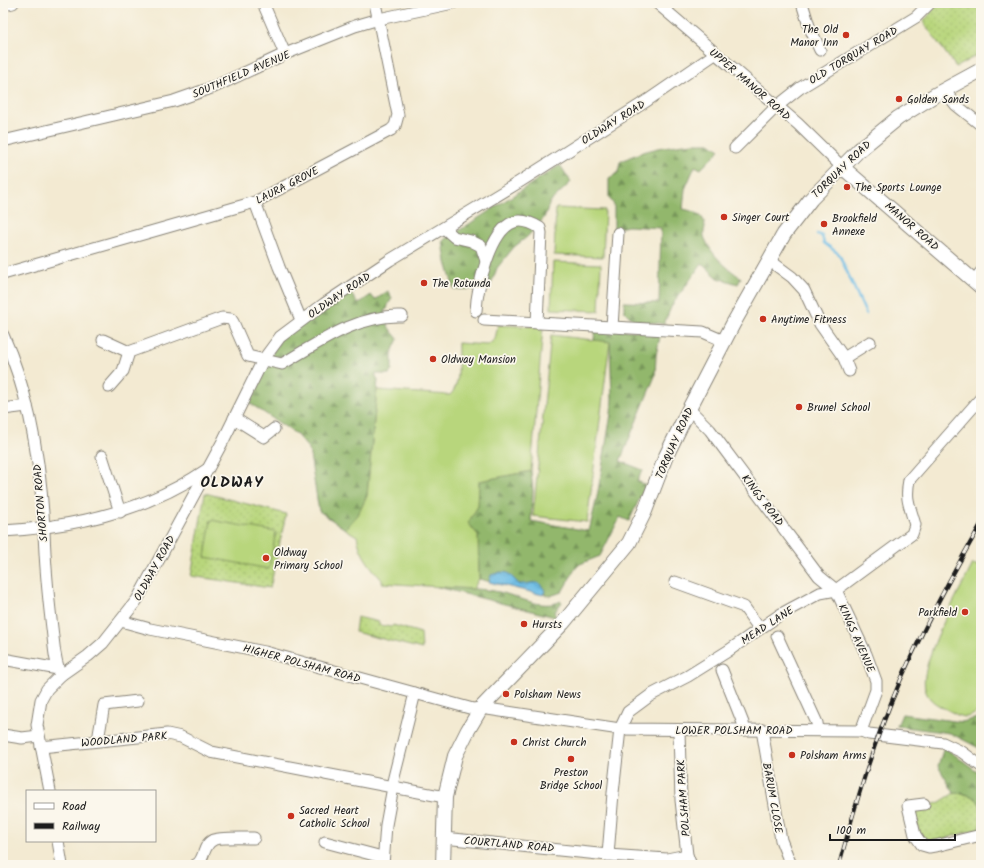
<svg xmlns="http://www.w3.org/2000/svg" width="984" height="868" viewBox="0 0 984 868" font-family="Kalam,sans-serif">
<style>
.grass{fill:url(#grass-dots);stroke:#6a794c}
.forest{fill:url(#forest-firs);stroke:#576a44}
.garden{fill:#b8d67c;stroke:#6a794c}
.water{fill:url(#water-waves);stroke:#436c81}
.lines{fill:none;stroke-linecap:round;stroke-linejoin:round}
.stream{stroke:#6abce6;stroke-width:2.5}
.minor-casing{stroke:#888377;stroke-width:13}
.major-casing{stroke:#888377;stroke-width:16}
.minor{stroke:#fff;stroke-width:11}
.major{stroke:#fff;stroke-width:14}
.rail-casing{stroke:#1c1c1c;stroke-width:4}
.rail{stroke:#fbf7ec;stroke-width:2.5;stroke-dasharray:8;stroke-linecap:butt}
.poi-dot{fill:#c8321e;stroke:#fbf7ec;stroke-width:1.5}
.labels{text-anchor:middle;stroke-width:3.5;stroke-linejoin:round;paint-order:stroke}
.poi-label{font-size:11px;fill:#1c1c1c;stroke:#fbf7ec;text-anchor:start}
.street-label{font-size:11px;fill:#1c1c1c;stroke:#fbf7ec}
.district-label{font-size:15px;font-weight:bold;letter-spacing:1px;fill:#1c1c1c;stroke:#fbf7ec}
</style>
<defs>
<pattern id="grass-dots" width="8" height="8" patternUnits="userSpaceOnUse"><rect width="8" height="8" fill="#b8d67c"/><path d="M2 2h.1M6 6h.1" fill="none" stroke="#9eb76b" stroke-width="1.8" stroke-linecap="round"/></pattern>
<pattern id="forest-firs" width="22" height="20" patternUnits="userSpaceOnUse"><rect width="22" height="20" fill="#92b76c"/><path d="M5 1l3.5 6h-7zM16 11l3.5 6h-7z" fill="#769458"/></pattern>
<pattern id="water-waves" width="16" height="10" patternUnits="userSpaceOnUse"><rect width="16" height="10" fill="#6abce6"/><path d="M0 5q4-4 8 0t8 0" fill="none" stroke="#5ba1c5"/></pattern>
</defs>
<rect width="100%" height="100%" fill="#fbf7ec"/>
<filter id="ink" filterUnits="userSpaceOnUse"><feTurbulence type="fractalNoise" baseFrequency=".025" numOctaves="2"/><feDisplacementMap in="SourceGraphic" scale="8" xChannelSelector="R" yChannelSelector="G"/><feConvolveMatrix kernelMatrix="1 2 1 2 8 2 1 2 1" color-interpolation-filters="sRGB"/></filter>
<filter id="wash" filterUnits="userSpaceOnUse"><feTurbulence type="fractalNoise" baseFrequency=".012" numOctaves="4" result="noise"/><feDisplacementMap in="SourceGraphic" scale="16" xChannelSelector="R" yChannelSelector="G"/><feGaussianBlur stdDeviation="0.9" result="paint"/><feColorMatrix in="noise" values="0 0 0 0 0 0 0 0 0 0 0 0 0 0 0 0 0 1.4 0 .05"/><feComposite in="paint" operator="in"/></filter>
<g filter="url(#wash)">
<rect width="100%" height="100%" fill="#f3ead2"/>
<g class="grass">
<polygon points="939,3 981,3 981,53 956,67 923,22"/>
<polygon points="205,493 286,514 270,588 191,576"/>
<polygon points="357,617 379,622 379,625 391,627 393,625 421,633 422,649 355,632"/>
<path d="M 954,793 C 983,795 981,802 981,828 L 940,840 L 927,841 L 922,838 L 914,817 L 916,811 L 940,802 Z"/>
</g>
<g class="forest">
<path d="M 693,143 L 710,143 L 720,150 L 701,169 L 695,166 L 685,189 L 683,209 C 693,211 705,214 705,227 C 704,231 703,235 705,239 C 712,256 726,267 741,278 L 738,284 L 718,278 L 702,263 L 672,305 L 664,324 L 633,320 L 624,311 L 624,302 L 659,303 L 661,228 L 628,226 L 614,229 L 614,205 L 609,197 L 609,178 L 618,173 L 620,162 C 643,149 667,146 693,143 Z"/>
<polygon points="560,165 571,182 550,202 544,218 527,237 514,247 497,268 489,290 454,289 446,262 443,241"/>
<polygon points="349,291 358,304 371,295 375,300 388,291 392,298 388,305 387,309 385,309 385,321 387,321 389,328 398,339 392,352 392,370 389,374 375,374 378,380 377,390 367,496 358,515 345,529 319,511 309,449 296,434 245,400 281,338"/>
<polygon points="595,329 661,332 656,355 655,376 620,461 643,470 637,481 646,485 629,521 620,517 600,556 580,564 575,569 562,592 550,596 479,579 478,535 468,523 478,506 479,481 531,471 533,491 531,521 589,531 597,497 611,414 612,398 610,343 594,340"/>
<path d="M 434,586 C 455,590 478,587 499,592 C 518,596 542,611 561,601 L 562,602 L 554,613 L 556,615 L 555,617 Z"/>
<polygon points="902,714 962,722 981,717 981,749 950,733 897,726"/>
<path d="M 944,747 L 981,774 L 981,805 C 974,794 966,794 954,793 L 938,766 Z"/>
</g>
<g class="garden">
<polygon points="556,208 605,210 603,257 554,255"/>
<polygon points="553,262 601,264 599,311 551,309"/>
<path d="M 498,325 L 543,327 L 531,471 L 479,481 L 478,506 L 468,523 L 478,535 L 479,579 L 473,589 L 382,583 L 382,580 C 370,566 360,555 357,536 L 345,529 L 358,515 L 367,496 L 377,390 L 450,395 C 462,384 457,359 458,343 L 488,345 L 495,339 Z"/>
<polygon points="551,335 610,342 587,522 533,516"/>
<polygon points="211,520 276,532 269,569 205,557"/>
<path d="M 973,564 L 981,567 L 981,712 L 979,711 C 965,721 961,717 946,709 C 937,705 930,701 926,692 C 915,669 961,588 973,564 Z"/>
</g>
<path class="water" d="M 501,572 L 508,573 L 519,584 C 531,585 538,577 545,591 L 543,595 L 489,582 L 491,575 Z"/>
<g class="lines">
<polyline class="stream" points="817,234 822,236 824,243 839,254 866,314"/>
</g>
</g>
<g filter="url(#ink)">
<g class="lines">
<defs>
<g id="minor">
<polyline points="263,3 285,54"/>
<polyline points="657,3 798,124 841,166"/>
<polyline points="802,3 809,26 820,50"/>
<polyline points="3,5 13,3"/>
<polyline points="944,90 956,105 981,125"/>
<polyline points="3,141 174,101 214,87 285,54 355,26 379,19 453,3"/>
<polyline points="735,148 776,107 800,88 916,17 930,3"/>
<polyline points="255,202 279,267 301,320"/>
<polyline points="444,228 454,237 471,241 481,246 486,261"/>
<polyline points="769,260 792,277 804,290 820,324 844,358 849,371"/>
<polyline points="3,274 255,202 391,130 395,126 398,115 375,3"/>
<polyline points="974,281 981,272"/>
<path d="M 476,311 C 477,289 490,230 514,222 C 523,219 532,223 540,228 L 541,233 L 537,323"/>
<polyline points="484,320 703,332 724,341"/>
<polyline points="612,327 618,233"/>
<path d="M 3,335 C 30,395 41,465 44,531 C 45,563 48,595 52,628 C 54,643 54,661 61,675"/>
<polyline points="103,340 129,352"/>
<polyline points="844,358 870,342"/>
<path d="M 109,387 L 123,371 L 129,352 L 222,318 L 231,319 L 233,322 L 248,356 L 282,364 C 318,343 358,314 402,316"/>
<polyline points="3,409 27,406"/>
<polyline points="689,409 710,430 819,576 836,590 866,654 876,681 876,690 861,731"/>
<polyline points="234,418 264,437 274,429"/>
<polyline points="102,456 120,512"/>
<path d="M 3,531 C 75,527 146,511 206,470"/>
<polyline points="675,582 744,607 759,628"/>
<polyline points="121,621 150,629 265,652 473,709 481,708 620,729 861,731 869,734 943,743 962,752 981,766"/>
<polyline points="777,636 817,723 818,730"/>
<polyline points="3,659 58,669"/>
<polyline points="722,670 743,723 744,729"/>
<polyline points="762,730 781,840 791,865"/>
<polyline points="679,731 681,800 687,855 691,865"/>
<polyline points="3,735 22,738 39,736"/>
<polyline points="98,740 104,705 138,701"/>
<polyline points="41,747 167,734 181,737 211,752 321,773"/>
<polyline points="325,774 445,797"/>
<polyline points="50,791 37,725 41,700 47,689 61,675 88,656 103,643 137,600 223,441 263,360 280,337 324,304 390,260 516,184 648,100 715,54"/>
<polyline points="924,804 908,806 915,835 922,845 929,847 940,845 981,835"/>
<polyline points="444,838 608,855 667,859 687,855"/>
<polyline points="58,841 62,865"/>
<polyline points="325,842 382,857"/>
<path d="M 608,855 L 613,793 L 620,729 L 628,712 L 651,695 L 688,676 L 728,651 L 781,614 L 820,593 L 836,590 L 912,534 L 915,525 C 910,506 905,500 909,480 L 981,398"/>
<path d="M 195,865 C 205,862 202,845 213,840 C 218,837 246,838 254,838"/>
<polyline points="383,865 386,825 393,787 393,781 415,693"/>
</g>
<g id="major">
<polyline points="841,166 981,287"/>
<polyline points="443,865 445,797 455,756 468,730 481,708 563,623 629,543 645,511 666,456 689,409 733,324 784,234 811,199 859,150 898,118 935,95 981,70"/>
</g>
</defs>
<use href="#minor" class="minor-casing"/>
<use href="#major" class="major-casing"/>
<use href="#minor" class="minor"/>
<use href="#major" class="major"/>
<defs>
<path id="rail" d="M 839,865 C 852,818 865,771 882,726 C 908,656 944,588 981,524"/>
</defs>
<use href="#rail" class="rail-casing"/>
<use href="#rail" class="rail"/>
</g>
</g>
<g class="poi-dot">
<circle cx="846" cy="35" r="4"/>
<circle cx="899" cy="99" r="4"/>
<circle cx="847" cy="187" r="4"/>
<circle cx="724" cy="217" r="4"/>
<circle cx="824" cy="224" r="4"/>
<circle cx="424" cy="283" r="4"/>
<circle cx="763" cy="319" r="4"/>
<circle cx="433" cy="359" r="4"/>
<circle cx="799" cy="407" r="4"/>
<circle cx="266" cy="558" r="4"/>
<circle cx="965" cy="612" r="4"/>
<circle cx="524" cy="624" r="4"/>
<circle cx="506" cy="694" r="4"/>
<circle cx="514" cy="742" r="4"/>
<circle cx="792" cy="755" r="4"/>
<circle cx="571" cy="759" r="4"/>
<circle cx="291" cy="816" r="4"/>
</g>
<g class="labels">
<g class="poi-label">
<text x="838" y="33" text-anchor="end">The Old<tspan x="838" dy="13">Manor Inn</tspan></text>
<text x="907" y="103">Golden Sands</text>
<text x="855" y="191">The Sports Lounge</text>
<text x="732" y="221">Singer Court</text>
<text x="832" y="222">Brookfield<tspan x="832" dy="13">Annexe</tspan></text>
<text x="432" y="287">The Rotunda</text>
<text x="771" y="323">Anytime Fitness</text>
<text x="441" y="363">Oldway Mansion</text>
<text x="807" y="411">Brunel School</text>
<text x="274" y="556">Oldway<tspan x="274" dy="13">Primary School</tspan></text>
<text x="957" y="616" text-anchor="end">Parkfield</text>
<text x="532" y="628">Hursts</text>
<text x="514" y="698">Polsham News</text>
<text x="522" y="746">Christ Church</text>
<text x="800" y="759">Polsham Arms</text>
<text x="571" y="776" text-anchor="middle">Preston<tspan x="571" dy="13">Bridge School</tspan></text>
<text x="299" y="814">Sacred Heart<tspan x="299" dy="13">Catholic School</tspan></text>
</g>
<g class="street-label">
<text transform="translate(853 55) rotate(-31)" y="4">OLD TORQUAY ROAD</text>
<text transform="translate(241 74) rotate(-23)" y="4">SOUTHFIELD AVENUE</text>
<text transform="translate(750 84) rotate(41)" y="4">UPPER MANOR ROAD</text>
<text transform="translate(613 122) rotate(-32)" y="4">OLDWAY ROAD</text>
<text transform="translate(841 169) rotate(-44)" y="4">TORQUAY ROAD</text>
<text transform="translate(287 185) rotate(-27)" y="4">LAURA GROVE</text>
<text transform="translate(912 226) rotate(41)" y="4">MANOR ROAD</text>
<text transform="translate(339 295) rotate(-34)" y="4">OLDWAY ROAD</text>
<text transform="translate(674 443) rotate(-66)" y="4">TORQUAY ROAD</text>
<text transform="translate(763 500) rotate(53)" y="4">KINGS ROAD</text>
<text transform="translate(40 503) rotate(-95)" y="4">SHORTON ROAD</text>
<text transform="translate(154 568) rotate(-61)" y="4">OLDWAY ROAD</text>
<text transform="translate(767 625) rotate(-33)" y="4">MEAD LANE</text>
<text transform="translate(857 638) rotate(66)" y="4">KINGS AVENUE</text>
<text transform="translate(302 663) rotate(15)" y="4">HIGHER POLSHAM ROAD</text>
<text x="734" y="734">LOWER POLSHAM ROAD</text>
<text transform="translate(124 739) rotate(-5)" y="4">WOODLAND PARK</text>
<text transform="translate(683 798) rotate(-94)" y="4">POLSHAM PARK</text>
<text transform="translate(773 798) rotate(80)" y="4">BARUM CLOSE</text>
<text transform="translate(509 844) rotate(5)" y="4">COURTLAND ROAD</text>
</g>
<g class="district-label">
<text x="232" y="487">OLDWAY</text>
</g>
</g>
<rect width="984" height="868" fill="none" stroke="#fbf7ec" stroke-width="16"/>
<rect x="26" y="790" width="130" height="52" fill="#fbf7ec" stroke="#a29f99"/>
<rect x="34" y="803" width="20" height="6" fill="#ffffff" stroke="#a29f99"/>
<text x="62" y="810" font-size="12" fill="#1c1c1c">Road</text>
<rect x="34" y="823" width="20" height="6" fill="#1c1c1c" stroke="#a29f99"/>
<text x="62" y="830" font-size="12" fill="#1c1c1c">Railway</text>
<path d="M830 834v6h125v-6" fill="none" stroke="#1c1c1c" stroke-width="2"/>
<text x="836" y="834" font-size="12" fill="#1c1c1c" stroke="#fbf7ec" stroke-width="3" paint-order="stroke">100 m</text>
</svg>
